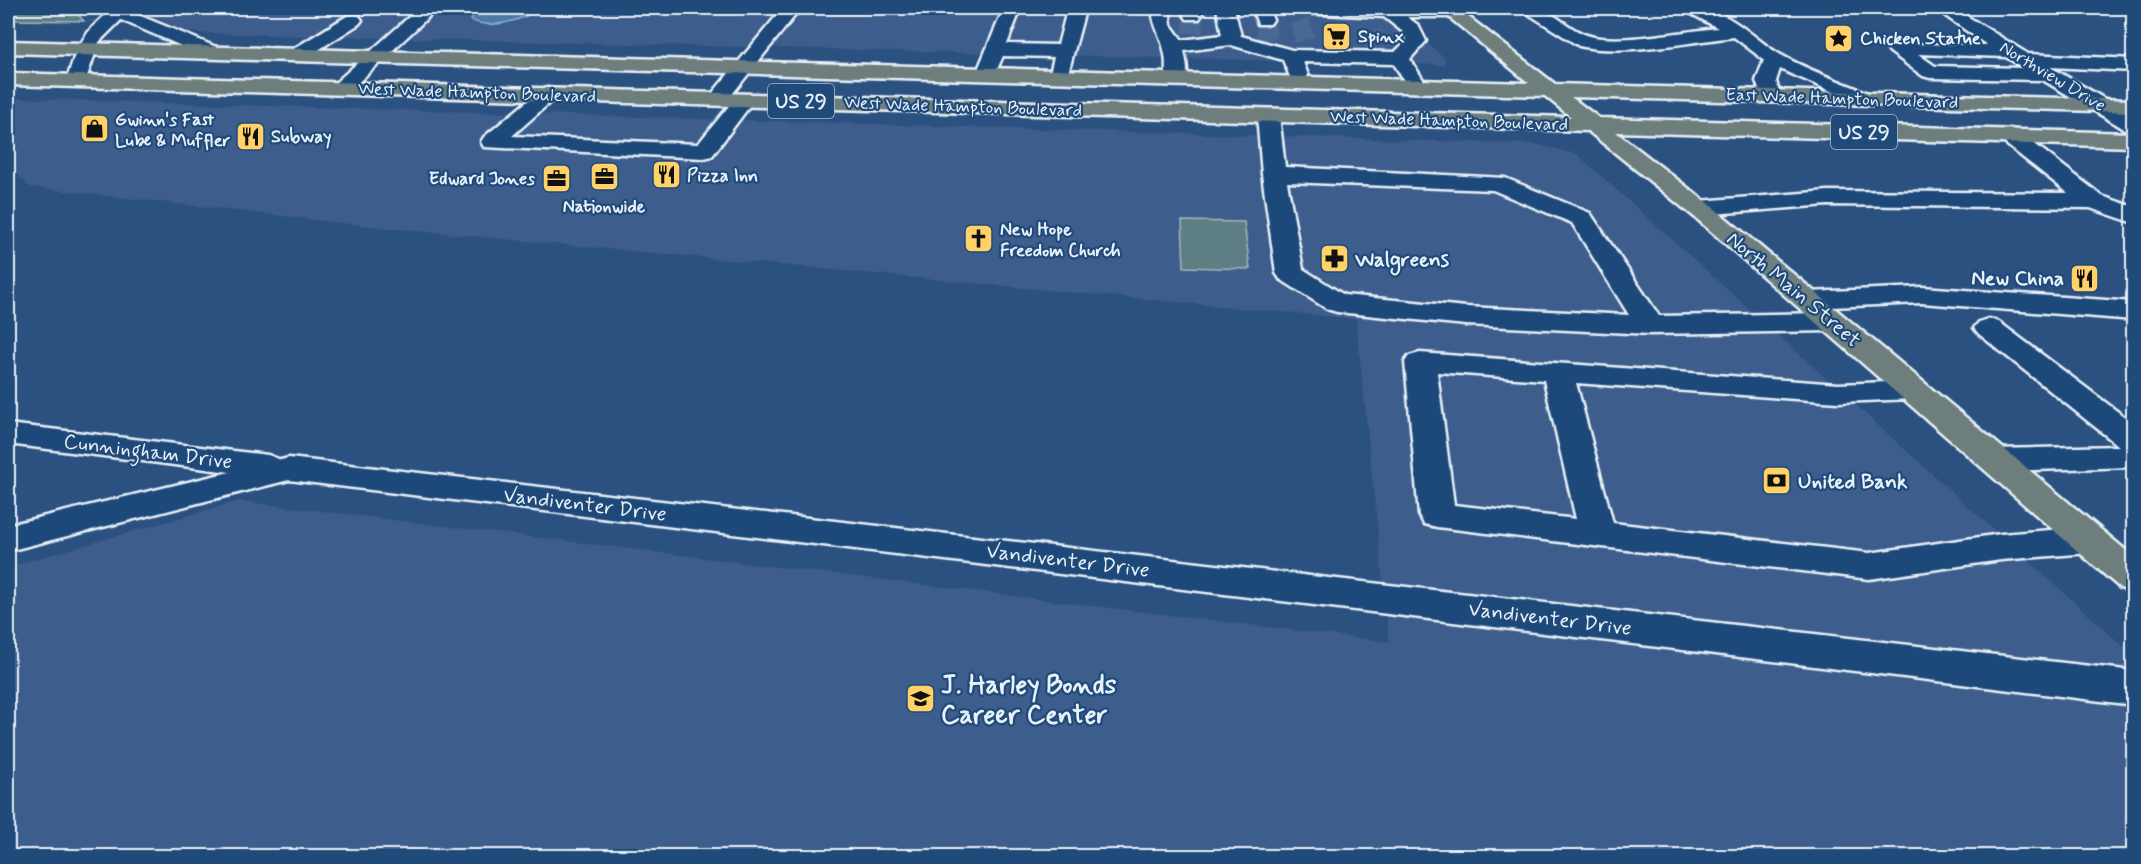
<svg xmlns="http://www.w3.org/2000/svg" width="2141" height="864" viewBox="0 0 2141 864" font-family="Mynerve,sans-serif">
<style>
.built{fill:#3e5d8c}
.green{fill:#5d7e83;stroke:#a2b8be;stroke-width:1.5}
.water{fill:#4c79a8;stroke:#8aa9c8;stroke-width:1.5}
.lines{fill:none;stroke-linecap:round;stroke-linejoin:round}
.minor-tunnel{stroke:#476993;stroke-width:20;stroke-dasharray:20 10;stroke-linecap:butt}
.minor-casing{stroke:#e8f1f8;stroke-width:5}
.major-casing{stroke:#e8f1f8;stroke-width:5}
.minor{fill:#1f4a7a;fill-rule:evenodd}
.major{fill:#6d7e7c;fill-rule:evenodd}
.labels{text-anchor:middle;stroke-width:4.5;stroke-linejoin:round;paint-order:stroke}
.far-poi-label{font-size:18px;font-weight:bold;fill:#e8f1f8;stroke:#1f4a7a;text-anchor:start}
.far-street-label{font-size:18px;fill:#e8f1f8;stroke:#1f4a7a}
.shield{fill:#1f4a7a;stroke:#acbfd2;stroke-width:1.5}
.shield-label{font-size:20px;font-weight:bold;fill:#e8f1f8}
.poi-label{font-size:21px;font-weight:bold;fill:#e8f1f8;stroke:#1f4a7a;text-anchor:start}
.street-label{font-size:21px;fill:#e8f1f8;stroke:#1f4a7a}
.near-poi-label{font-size:26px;font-weight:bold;fill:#e8f1f8;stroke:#1f4a7a;text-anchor:start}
</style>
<rect width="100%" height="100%" fill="#2b5181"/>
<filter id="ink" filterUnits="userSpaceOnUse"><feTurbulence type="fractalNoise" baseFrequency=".0167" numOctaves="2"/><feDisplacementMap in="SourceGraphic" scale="12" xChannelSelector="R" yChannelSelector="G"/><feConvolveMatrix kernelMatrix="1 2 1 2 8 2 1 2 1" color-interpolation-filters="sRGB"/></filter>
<g filter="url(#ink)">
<g class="built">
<polygon points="181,8 1385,8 1446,59 1444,65 199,33 84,21 171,11"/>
<polygon points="8,98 1534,144 1577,154 2133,655 2133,856 8,856 8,567 239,501 1389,642 1356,319 377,227 30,187 8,165"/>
</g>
<g class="green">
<polygon points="8,8 72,8 84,21 8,20"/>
<polygon points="1182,221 1244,222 1250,269 1184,267"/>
</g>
<path class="water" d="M 490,8 L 542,8 C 523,19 493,31 471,20 L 475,14 Z"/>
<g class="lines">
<g class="minor-tunnel">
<polyline points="1193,15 1193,33"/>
<polyline points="1264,20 1268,40"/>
<polyline points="1300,21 1305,40"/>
<polyline points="1371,33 1376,44"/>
</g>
<defs>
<g id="minor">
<path d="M 99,8 L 121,8 L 221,49 L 224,53 L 221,57 L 207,57 L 121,20 L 99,42 L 84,85 L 70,85 L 67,81 C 74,52 83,33 107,14 L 101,12 Z"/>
<polygon points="419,8 438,8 348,92 341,94 334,92 331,88 334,84"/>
<polygon points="783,8 801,8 725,103 718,105 711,103 708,99 711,95"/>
<polygon points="1004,8 1021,8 1007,44 1058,45 1066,14 1069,10 1081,10 1084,14 1067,77 1053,77 1050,73 1054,57 1003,56 993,78 979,78 976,74"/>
<path d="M 1152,8 L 1169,8 L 1171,25 L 1182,40 L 1222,35 L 1217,8 L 1234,8 L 1241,36 L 1292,50 L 1395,52 L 1407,40 L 1403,32 L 1384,17 L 1301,13 L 1295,12 L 1292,8 L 1455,8 L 1461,12 L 1458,16 L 1452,17 L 1407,17 L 1418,25 L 1426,41 L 1410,59 L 1427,86 L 1424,90 L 1417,92 L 1410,90 L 1394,64 L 1303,62 L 1308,75 L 1305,79 L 1291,79 L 1283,60 L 1231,45 L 1184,51 C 1186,62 1190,74 1183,83 L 1169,83 C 1164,76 1167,64 1165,55 C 1162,35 1153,28 1152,8 Z"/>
<polygon points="1185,8 1201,8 1202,15 1199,19 1187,19 1184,15"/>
<polygon points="1252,8 1268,8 1273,20 1270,24 1258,24"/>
<path d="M 1519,8 C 1555,4 1565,32 1594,37 C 1625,43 1684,31 1718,28 L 1688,12 L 1685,8 C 1725,3 1750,37 1781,55 C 1809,71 1841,81 1870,94 L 1873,98 L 1870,102 L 1863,104 L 1856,102 L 1780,69 L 1776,81 L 1780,96 L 1777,100 L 1770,102 L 1763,100 L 1756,81 L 1764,60 L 1734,37 C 1690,42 1621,56 1579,46 Z"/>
<path d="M 1934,8 L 1954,8 L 2028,54 L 2134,59 L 2134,71 L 2050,67 L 2134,116 L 2134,131 L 2126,130 L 2043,80 L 1930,78 L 1923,76 L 1890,52 L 1887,48 L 1890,44 L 1987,45 ZM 1918,54 L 2006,57 L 2023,68 L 1935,66 Z"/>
<polygon points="353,15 359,16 362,20 359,24 304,59 290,59 287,55 290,51 347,16"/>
<polygon points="548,88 555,90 558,94 555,98 512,136 698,144 737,96 744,94 751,96 754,100 712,156 704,158 484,147 481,142 484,137 541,90"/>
<path d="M 1268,109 L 1276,110 L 1279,115 L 1285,167 L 1505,178 L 1590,213 L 1659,316 L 1832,313 L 1842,316 L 1847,322 L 1842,328 L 1832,331 L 1650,334 L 1466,325 L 1337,312 L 1327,309 L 1280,279 L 1276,273 L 1262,174 L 1257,115 L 1260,110 ZM 1287,182 L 1493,190 L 1572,223 L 1629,315 L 1466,307 L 1344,295 L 1303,269 Z"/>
<polygon points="2010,129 2018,131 2102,196 2134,207 2134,223 2090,208 1828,205 1699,215 1690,213 1687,208 1690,203 1699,201 1828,191 2068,193 2002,141 1999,136 2002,131"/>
<polygon points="1922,287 2134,302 2134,320 1922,303 1808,308 1798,306 1794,300 1798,294 1808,292"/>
<polygon points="1989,319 1999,322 2134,424 2134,467 1995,471 1983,468 1978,460 1983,452 1995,449 2119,446 1979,334 1974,328 1979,322"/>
<path d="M 1420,353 L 1838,384 L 1913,381 L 1924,383 L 1929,390 L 1924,397 L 1913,399 L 1838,402 L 1576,383 L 1613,523 L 1869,553 L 2001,534 L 2089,527 L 2102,531 L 2107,540 L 2102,549 L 2089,553 L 2001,560 L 1869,579 L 1437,527 L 1424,524 L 1419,515 L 1405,362 L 1409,356 ZM 1437,372 L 1544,380 L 1576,519 L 1454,505 Z"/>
<polygon points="8,424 268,455 281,460 289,458 2134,671 2134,705 289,480 8,551 8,525 230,472 8,444"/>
</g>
<polygon id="major" points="1438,8 1457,8 1555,84 2134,100 2134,112 1571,97 1599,118 2134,133 2134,147 1616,132 1715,209 2134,557 2134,592 2120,588 1697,219 1588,131 8,85 8,73 1571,117 1545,96 8,53 8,41 1529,83"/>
</defs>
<use href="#minor" class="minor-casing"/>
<use href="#major" class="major-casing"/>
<use href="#minor" class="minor"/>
<use href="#major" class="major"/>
</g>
</g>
<defs>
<symbol id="supermarket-square" viewBox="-11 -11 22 22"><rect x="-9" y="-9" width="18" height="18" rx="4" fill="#ffd166" stroke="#1f4a7a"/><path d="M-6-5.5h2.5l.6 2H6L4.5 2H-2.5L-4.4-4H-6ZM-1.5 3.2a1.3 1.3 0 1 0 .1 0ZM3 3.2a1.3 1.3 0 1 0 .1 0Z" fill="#111"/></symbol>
<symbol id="sight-square" viewBox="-11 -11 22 22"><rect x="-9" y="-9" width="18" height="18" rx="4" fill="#ffd166" stroke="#1f4a7a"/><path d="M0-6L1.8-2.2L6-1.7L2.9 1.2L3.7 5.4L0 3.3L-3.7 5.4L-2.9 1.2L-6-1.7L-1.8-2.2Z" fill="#111"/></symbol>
<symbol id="shop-square" viewBox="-11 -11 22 22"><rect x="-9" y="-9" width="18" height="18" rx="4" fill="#ffd166" stroke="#1f4a7a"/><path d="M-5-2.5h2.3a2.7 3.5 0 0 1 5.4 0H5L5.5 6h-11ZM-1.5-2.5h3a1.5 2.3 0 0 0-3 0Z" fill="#111"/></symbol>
<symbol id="restaurant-square" viewBox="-11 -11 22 22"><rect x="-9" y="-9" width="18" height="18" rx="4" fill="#ffd166" stroke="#1f4a7a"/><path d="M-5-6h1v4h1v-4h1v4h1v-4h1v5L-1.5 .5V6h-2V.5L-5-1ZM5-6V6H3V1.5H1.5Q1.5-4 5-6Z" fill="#111"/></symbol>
<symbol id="office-square" viewBox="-11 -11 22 22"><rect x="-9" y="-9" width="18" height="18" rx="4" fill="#ffd166" stroke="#1f4a7a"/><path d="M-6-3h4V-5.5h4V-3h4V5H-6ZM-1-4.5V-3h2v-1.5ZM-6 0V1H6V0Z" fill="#111"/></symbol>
<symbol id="church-square" viewBox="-11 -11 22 22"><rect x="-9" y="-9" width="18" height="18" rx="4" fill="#ffd166" stroke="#1f4a7a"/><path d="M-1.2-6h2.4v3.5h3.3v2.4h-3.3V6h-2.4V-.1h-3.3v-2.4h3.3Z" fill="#111"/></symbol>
<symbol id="pharmacy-square" viewBox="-11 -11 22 22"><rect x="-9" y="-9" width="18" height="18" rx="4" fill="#ffd166" stroke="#1f4a7a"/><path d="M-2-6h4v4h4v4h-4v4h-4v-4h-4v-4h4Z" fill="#111"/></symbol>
<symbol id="bank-square" viewBox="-11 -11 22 22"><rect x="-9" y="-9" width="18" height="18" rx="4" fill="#ffd166" stroke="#1f4a7a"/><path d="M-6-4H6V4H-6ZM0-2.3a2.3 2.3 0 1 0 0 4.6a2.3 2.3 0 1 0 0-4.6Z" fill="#111"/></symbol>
<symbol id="school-square" viewBox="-11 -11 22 22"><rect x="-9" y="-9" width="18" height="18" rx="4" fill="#ffd166" stroke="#1f4a7a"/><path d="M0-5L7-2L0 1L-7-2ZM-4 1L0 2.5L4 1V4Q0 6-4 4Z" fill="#111"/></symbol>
</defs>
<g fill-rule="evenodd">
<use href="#supermarket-square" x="1320" y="20" width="33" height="33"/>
<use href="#sight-square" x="1822" y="22" width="33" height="33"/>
<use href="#shop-square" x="78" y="112" width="33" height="33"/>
<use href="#restaurant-square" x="234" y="120" width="33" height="33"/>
<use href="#restaurant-square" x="650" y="158" width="33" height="33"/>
<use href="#office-square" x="588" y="160" width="33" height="33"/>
<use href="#office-square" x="540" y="162" width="33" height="33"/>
<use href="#church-square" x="962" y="222" width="33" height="33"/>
<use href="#pharmacy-square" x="1318" y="242" width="33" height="33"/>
<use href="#restaurant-square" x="2068" y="262" width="33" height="33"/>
<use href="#bank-square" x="1760" y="464" width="33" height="33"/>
<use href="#school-square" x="904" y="682" width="33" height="33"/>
</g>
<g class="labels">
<g class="far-poi-label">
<text x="1358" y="42">Spinx</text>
<text x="1860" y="44">Chicken Statue</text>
<text x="115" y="125">Gwinn's Fast<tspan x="115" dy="21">Lube &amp; Muffler</tspan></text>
<text x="271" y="142">Subway</text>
<text x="687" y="181">Pizza Inn</text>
<text x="535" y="184" text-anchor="end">Edward Jones</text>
<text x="604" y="212" text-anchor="middle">Nationwide</text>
<text x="1000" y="235">New Hope<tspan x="1000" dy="21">Freedom Church</tspan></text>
</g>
<g class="far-street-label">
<text transform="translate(2053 76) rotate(31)" y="6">Northview Drive</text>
<text transform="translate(477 92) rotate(2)" y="6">West Wade Hampton Boulevard</text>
<text transform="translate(1842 98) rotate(2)" y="6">East Wade Hampton Boulevard</text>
<text transform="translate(963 106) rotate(2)" y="6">West Wade Hampton Boulevard</text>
<text transform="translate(1449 120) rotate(2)" y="6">West Wade Hampton Boulevard</text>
</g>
<g class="shield">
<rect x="768" y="84" width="66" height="34" rx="4.5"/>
<rect x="1831" y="115" width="66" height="34" rx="4.5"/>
</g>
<g class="shield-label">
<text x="801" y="108">US 29</text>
<text x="1864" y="139">US 29</text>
</g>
<g class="poi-label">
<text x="1355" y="266">Walgreens</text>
<text x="2064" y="285" text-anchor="end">New China</text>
<text x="1798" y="488">United Bank</text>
</g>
<g class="street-label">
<text transform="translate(1794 289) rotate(40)" y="7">North Main Street</text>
<text transform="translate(148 451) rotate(7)" y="7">Cunningham Drive</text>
<text transform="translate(585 504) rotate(7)" y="7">Vandiventer Drive</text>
<text transform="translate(1068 560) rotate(7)" y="7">Vandiventer Drive</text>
<text transform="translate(1550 618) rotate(7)" y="7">Vandiventer Drive</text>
</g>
<g class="near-poi-label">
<text x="941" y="693">J. Harley Bonds<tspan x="941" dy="30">Career Center</tspan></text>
</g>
</g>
<rect width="2141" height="864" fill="none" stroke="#1f4a7a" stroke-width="30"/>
<rect x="15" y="15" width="2111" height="834" fill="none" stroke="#e8f1f8" stroke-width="2" filter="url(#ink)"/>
</svg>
